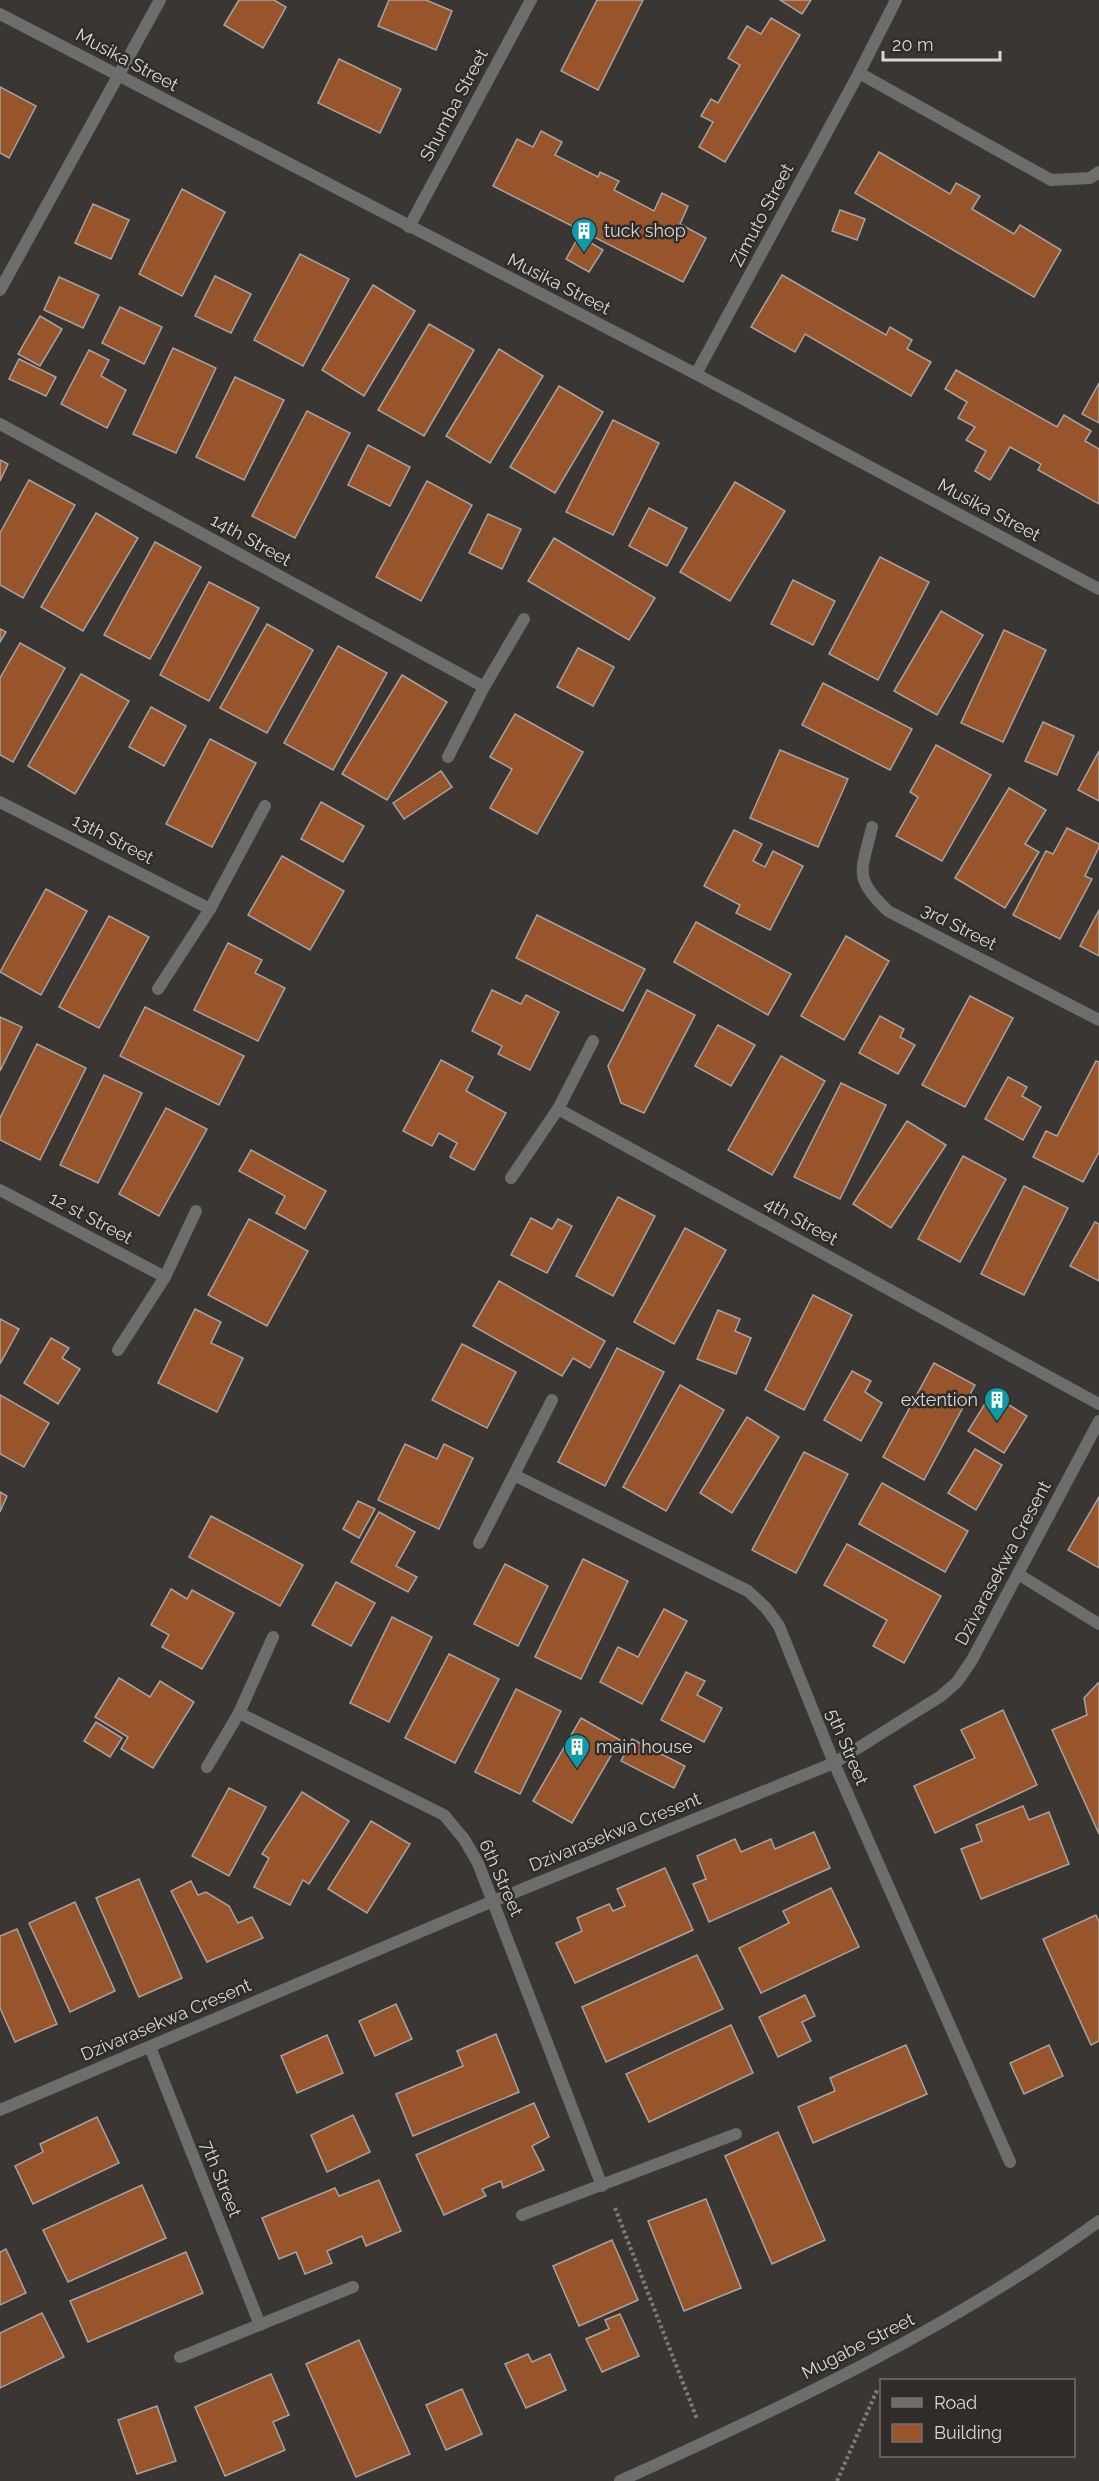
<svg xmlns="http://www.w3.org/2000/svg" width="1099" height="2481" viewBox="0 0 1099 2481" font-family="Raleway,sans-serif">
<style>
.building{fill:#98552c;stroke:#a7a3a1;stroke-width:1.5}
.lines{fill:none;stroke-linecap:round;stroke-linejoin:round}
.path{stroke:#7e7b7a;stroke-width:4;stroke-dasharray:3 3;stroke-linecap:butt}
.service{stroke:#6d6d6b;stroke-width:12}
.minor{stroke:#6d6d6b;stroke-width:12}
.tertiary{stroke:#6d6d6b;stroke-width:12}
.labels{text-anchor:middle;stroke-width:5;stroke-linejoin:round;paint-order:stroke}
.street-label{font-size:18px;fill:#d9d7d6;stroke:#2f2c2a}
.poi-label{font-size:18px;fill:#d9d7d6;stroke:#2f2c2a;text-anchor:start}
</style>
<rect width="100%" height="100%" fill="#393634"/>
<g class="building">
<polygon points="239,0 274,0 286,7 263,48 224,25"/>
<polygon points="389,0 426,0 452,11 436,50 378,26"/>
<polygon points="597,0 643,0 598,90 561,71"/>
<polygon points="780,0 811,0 802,14"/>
<polygon points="771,18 800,35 725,162 699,147 713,122 701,116 711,99 718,103 740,65 728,58 747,26 761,34"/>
<polygon points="339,59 401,89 380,133 318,103"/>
<polygon points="0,87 36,106 9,158 0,153"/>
<polygon points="541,131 562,142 555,155 598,177 600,172 619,181 614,190 654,211 662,193 688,206 680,224 706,238 683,282 493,186 517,139 533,147"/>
<polygon points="879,152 950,194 956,183 980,196 972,209 1014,234 1020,225 1061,250 1034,297 855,193"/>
<polygon points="182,189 225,212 182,296 139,274"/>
<polygon points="93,204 129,220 111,259 75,243"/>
<polygon points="840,210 865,219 857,240 832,231"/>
<polygon points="579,236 603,250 589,272 566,259"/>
<polygon points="300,254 349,279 303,366 254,340"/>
<polygon points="782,275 886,335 890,327 912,340 907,349 931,362 911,396 805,334 795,352 751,327"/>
<polygon points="215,276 251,294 231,333 195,316"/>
<polygon points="59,277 99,295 83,328 44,310"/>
<polygon points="373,285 415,311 364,396 322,370"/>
<polygon points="120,307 162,327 144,364 102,343"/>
<polygon points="40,316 62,329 40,366 18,354"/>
<polygon points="429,324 474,350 424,436 378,410"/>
<polygon points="173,348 216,368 176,453 133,434"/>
<polygon points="499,349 543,376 490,463 446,436"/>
<polygon points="89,350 109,360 101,376 126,390 107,428 61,404"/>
<polygon points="19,359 56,377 46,396 9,379"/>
<polygon points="956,370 1057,427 1064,415 1091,431 1085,441 1099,449 1099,504 1038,470 1041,464 1010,447 990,480 975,471 986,451 966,440 975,427 958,418 967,402 945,389"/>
<polygon points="235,377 284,400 244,480 196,457"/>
<polygon points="1099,383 1099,423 1082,414"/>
<polygon points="559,386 603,412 555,493 510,467"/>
<polygon points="307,411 350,433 295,538 252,516"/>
<polygon points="613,420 659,443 613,535 566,512"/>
<polygon points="368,445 410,467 390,506 348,485"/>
<polygon points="0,460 8,464 0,481"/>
<polygon points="29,480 75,505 23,598 0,585 0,533"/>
<polygon points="427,481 472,505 421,601 376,577"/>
<polygon points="735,482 785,511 730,601 680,572"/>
<polygon points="649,508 687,528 667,566 629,546"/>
<polygon points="96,513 138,538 83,631 41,607"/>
<polygon points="488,514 521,529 502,569 469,553"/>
<polygon points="554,538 655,598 629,640 528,581"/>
<polygon points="155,542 201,567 150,659 104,635"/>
<polygon points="880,557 929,582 878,680 829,654"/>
<polygon points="793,580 835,601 813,645 771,624"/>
<polygon points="209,582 259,608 209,701 160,675"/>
<polygon points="941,611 983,635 937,715 894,691"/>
<polygon points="267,624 313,650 267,733 220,708"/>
<polygon points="0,629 6,632 0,642"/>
<polygon points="1004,630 1046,650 1003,742 961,723"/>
<polygon points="20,643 65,668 13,762 0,755 0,678"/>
<polygon points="338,646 387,673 333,770 284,743"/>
<polygon points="578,648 614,667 593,706 557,687"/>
<polygon points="81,674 129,701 75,794 28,766"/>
<polygon points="402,675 447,702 387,800 342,774"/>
<polygon points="823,683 912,729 890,770 802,725"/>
<polygon points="151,707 186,726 164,766 129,747"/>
<polygon points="515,714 583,752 537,834 490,808 512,769 490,757"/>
<polygon points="1043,722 1074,736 1057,775 1025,761"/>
<polygon points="210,739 256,763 212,847 166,824"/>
<polygon points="936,745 991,775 942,861 896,836 918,797 910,792"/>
<polygon points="780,750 848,779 818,847 750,818"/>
<polygon points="1099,751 1099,801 1078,790"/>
<polygon points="441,771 452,787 404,819 393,803"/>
<polygon points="1009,788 1046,810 1025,844 1039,852 1005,908 955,878"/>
<polygon points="321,802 364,826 343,862 301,839"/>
<polygon points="1067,828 1099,844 1099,847 1085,876 1092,879 1060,939 1013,915 1046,851 1053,854"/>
<polygon points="734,830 762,844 753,861 765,867 773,851 803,866 770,930 736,913 740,905 704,886"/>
<polygon points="282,856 344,891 310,950 248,915"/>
<polygon points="46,889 87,911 41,995 0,972"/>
<polygon points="1099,910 1099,956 1080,946"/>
<polygon points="537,915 645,969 623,1011 516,958"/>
<polygon points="109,916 149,937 99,1028 59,1007"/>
<polygon points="696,922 791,974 768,1015 674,962"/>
<polygon points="846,936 889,961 844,1040 801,1016"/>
<polygon points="228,943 262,960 255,973 285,988 258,1041 194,1010"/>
<polygon points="492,990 521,1004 526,995 559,1012 530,1070 498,1054 502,1046 472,1031"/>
<polygon points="647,990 695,1015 644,1113 621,1103 608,1066"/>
<polygon points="970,996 1013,1018 965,1107 922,1085"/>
<polygon points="145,1007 244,1056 219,1105 120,1056"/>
<polygon points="880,1016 904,1029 900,1037 915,1045 898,1074 859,1053"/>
<polygon points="0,1017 22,1027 0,1071"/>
<polygon points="718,1025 755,1045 731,1086 695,1066"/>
<polygon points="37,1044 86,1068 40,1160 0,1140 0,1118"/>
<polygon points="781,1056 825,1081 772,1175 728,1150"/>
<polygon points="441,1060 473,1077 466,1091 506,1113 474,1170 450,1157 457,1143 439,1133 432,1146 403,1131"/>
<polygon points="1096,1061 1099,1062 1099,1152 1083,1182 1033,1157 1046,1131 1057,1136"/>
<polygon points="104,1075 142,1093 98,1183 60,1165"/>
<polygon points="1008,1077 1027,1087 1022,1096 1041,1107 1023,1140 985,1119"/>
<polygon points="841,1083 886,1105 840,1199 794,1177"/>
<polygon points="166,1108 207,1129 159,1216 119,1194"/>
<polygon points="907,1121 946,1145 891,1228 853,1204"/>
<polygon points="251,1150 326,1191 305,1229 276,1213 285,1196 239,1171"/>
<polygon points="963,1156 1006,1179 960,1262 918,1239"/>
<polygon points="1024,1186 1068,1208 1024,1295 981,1274"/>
<polygon points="618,1197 655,1216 613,1296 576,1276"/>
<polygon points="531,1218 552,1229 558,1219 572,1226 547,1273 511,1255"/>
<polygon points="249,1219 308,1251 267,1326 208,1295"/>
<polygon points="1095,1222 1099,1224 1099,1281 1070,1266"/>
<polygon points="685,1228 726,1250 674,1344 634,1322"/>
<polygon points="499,1281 605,1341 590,1368 573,1358 562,1376 473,1326"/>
<polygon points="813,1295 852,1315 804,1410 765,1390"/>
<polygon points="195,1309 221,1322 211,1343 243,1358 217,1412 158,1383"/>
<polygon points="718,1310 740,1319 735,1331 751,1338 736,1374 697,1359"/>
<polygon points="0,1319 19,1329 0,1364"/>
<polygon points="51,1338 69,1348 62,1358 80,1369 58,1404 24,1383"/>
<polygon points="462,1344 516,1372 487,1428 432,1400"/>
<polygon points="617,1348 664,1372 605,1486 558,1462"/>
<polygon points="934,1363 975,1385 924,1480 883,1457"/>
<polygon points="852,1371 871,1381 865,1392 882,1403 861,1441 824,1420"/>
<polygon points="680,1385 724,1410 666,1511 623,1487"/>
<polygon points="991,1394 1027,1416 1004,1453 968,1431"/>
<polygon points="0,1395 49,1423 24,1467 0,1454"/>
<polygon points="747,1417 779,1437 732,1513 700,1493"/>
<polygon points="405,1444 437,1459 444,1444 473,1458 439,1529 378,1500"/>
<polygon points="975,1449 1002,1465 976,1510 948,1493"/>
<polygon points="804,1452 848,1474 796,1573 752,1550"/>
<polygon points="882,1483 968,1531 945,1572 859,1524"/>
<polygon points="0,1492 7,1496 0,1512"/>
<polygon points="1099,1497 1099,1568 1068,1550"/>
<polygon points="358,1501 375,1509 359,1538 343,1529"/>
<polygon points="379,1512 415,1532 396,1566 417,1577 408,1592 351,1562"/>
<polygon points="211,1516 303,1565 280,1606 189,1557"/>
<polygon points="847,1544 941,1596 904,1663 873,1646 887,1620 824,1585"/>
<polygon points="583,1559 628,1581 581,1679 535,1657"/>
<polygon points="505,1564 548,1586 518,1646 474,1624"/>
<polygon points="336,1582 375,1603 351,1646 312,1625"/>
<polygon points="171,1589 187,1599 192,1590 234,1613 202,1669 162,1647 169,1635 151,1625"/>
<polygon points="664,1609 687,1621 642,1704 600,1682 618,1647 638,1657"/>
<polygon points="392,1617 432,1637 389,1722 350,1703"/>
<polygon points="449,1654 499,1679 455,1763 405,1738"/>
<polygon points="686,1672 705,1681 697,1695 722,1708 704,1742 661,1720"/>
<polygon points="119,1678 150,1697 160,1681 194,1702 153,1768 121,1749 128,1737 95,1717"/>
<polygon points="1098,1683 1099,1683 1099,1834 1052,1730 1087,1715 1084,1698"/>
<polygon points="516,1689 561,1711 520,1794 475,1772"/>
<polygon points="1003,1710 1037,1785 935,1833 914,1786 975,1758 961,1730"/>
<polygon points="581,1718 620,1740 572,1823 533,1801"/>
<polygon points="96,1722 122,1738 110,1757 84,1741"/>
<polygon points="632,1739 685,1766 674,1788 621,1761"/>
<polygon points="229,1788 266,1807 229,1876 192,1856"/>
<polygon points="302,1792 349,1821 309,1884 303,1880 290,1905 254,1887 269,1858 262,1854"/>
<polygon points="1023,1806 1029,1820 1049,1812 1069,1864 981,1899 961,1849 982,1841 976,1825"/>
<polygon points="371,1821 410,1844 367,1913 328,1889"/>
<polygon points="814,1832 830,1868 709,1922 693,1884 706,1879 697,1856 735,1839 741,1852 771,1839 775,1849"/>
<polygon points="665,1868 693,1930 575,1983 556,1943 582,1931 577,1918 609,1904 613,1911 625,1906 617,1889"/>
<polygon points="139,1879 182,1978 139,1997 96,1898"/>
<polygon points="191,1881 198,1895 206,1892 229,1906 238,1923 252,1917 263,1938 207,1962 171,1891"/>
<polygon points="831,1888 859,1947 761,1993 739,1948 789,1923 783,1911"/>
<polygon points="75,1902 115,1991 70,2012 29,1923"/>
<polygon points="1096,1915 1099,1922 1099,2041 1091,2045 1043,1939"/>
<polygon points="17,1929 57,2024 15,2042 0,2008 0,1936"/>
<polygon points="697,1955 723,2009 606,2062 582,2007"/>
<polygon points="805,1995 815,2016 802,2022 811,2041 778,2057 759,2017"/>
<polygon points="396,2004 412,2039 375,2056 359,2021"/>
<polygon points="731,2025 753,2073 649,2122 626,2074"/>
<polygon points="496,2034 519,2092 413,2136 396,2094 463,2066 457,2051"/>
<polygon points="327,2035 343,2073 297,2093 281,2056"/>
<polygon points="906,2045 927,2094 813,2143 798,2107 835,2091 830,2078"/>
<polygon points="1049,2045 1063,2076 1024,2094 1010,2063"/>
<polygon points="534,2103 549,2137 532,2146 544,2170 503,2188 501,2181 482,2189 486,2196 444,2215 416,2155"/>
<polygon points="353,2115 370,2152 327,2172 311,2135"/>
<polygon points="97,2117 119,2163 33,2204 15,2166 43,2152 40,2144"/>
<polygon points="778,2132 825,2240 772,2264 725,2156"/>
<polygon points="379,2180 401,2231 366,2246 362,2236 327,2251 332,2263 305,2274 296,2252 279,2259 262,2218 335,2188 339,2196"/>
<polygon points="142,2185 166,2238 68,2282 43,2230"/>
<polygon points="706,2199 741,2288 684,2311 648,2221"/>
<polygon points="612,2240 638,2300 579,2326 553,2266"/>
<polygon points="6,2249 26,2293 0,2305 0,2252"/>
<polygon points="186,2252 203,2293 88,2342 70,2301"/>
<polygon points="42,2313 64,2357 0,2388 0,2333"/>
<polygon points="620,2314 639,2356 602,2372 586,2339 609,2329 605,2320"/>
<polygon points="359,2340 410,2454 356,2477 306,2364"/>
<polygon points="528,2354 532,2362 550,2354 566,2390 526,2408 505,2364"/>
<polygon points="271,2374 289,2415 273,2422 285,2450 225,2476 195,2407"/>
<polygon points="462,2389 482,2434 446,2450 426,2405"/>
<polygon points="157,2406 176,2461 137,2474 118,2420"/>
</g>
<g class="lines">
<g class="path">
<polyline points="615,2208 697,2419"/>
<polyline points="837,2481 878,2388"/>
</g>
<polyline class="service" points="1018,1574 1099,1624"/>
<g class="minor">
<polyline points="0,14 696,374 1099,589"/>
<polyline points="859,73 896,0"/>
<polyline points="409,227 531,0"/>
<polyline points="0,290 160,0"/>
<polyline points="696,374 859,73 1051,180 1090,178 1099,172"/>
<polyline points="0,424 484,687"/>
<polyline points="448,757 484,687 524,619"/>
<polyline points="0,802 210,909"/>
<path d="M 872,827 C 862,871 852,877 888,911 L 1099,1020"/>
<polyline points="158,989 210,909 265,806"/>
<polyline points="558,1109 593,1041"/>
<polyline points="511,1178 558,1109 1099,1404"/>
<polyline points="0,1190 165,1277"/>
<polyline points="118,1350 165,1277 196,1211"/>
<polyline points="514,1475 748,1591 766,1608 779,1626 834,1763 1010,2162"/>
<polyline points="479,1543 552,1400"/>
<polyline points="273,1637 239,1713 444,1815 464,1839 478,1863 602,2186"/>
<polyline points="207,1767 239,1713"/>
<polyline points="150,2047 260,2325"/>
<polyline points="0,2110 493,1901 834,1763 941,1696 957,1682 972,1660 1099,1421"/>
<polyline points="522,2215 736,2134"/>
<polyline points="180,2357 353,2287"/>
</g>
<path class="tertiary" d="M 620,2481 C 786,2406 952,2328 1099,2221"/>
</g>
<defs>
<symbol id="building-pin" viewBox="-11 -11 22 30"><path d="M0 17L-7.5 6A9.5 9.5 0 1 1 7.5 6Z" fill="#0f9aa8" stroke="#2f2c2a"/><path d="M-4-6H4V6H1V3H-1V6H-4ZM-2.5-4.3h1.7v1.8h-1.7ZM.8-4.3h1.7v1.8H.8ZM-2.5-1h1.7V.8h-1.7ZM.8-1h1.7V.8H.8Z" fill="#fff"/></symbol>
</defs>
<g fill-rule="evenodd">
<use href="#building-pin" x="569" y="216" width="30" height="40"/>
<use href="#building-pin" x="982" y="1385" width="30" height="40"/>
<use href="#building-pin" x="562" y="1732" width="30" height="40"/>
</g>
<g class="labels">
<g class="street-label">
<text transform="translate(127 60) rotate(28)" y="6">Musika Street</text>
<text transform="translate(454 105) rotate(-62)" y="6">Shumba Street</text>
<text transform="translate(762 215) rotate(-62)" y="6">Zimuto Street</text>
<text transform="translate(559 284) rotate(27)" y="6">Musika Street</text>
<text transform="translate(989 510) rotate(28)" y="6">Musika Street</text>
<text transform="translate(251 540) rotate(29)" y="6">14th Street</text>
<text transform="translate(113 839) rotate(27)" y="6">13th Street</text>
<text transform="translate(959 927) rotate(27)" y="6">3rd Street</text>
<text transform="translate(91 1218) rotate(28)" y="6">12 st Street</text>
<text transform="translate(801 1221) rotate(29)" y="6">4th Street</text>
<text transform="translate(1003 1563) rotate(-62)" y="6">Dzivarasekwa Cresent</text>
<text transform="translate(847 1747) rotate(67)" y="6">5th Street</text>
<text transform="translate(615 1832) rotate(-22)" y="6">Dzivarasekwa Cresent</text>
<text transform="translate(501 1878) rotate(66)" y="6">6th Street</text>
<text transform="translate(166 2020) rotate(-23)" y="6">Dzivarasekwa Cresent</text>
<text transform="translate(221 2179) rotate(68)" y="6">7th Street</text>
<text transform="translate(858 2346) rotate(-27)" y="6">Mugabe Street</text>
</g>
<g class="poi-label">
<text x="604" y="237">tuck shop</text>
<text x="978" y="1406" text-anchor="end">extention</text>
<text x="596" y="1753">main house</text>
</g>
</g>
<rect x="880" y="2379" width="195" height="78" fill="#2f2c2a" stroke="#73706f" stroke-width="1.5"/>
<rect x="892" y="2398" width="30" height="9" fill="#6d6d6b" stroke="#73706f" stroke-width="1.5"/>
<text x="934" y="2409" font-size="18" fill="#d9d7d6">Road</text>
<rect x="892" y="2424" width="30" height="18" fill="#98552c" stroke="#73706f" stroke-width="1.5"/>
<text x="934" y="2439" font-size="18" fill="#d9d7d6">Building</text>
<path d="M883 51v9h117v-9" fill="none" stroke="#d9d7d6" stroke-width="3"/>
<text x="892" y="51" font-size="18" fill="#d9d7d6" stroke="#2f2c2a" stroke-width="4.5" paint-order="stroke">20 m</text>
</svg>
